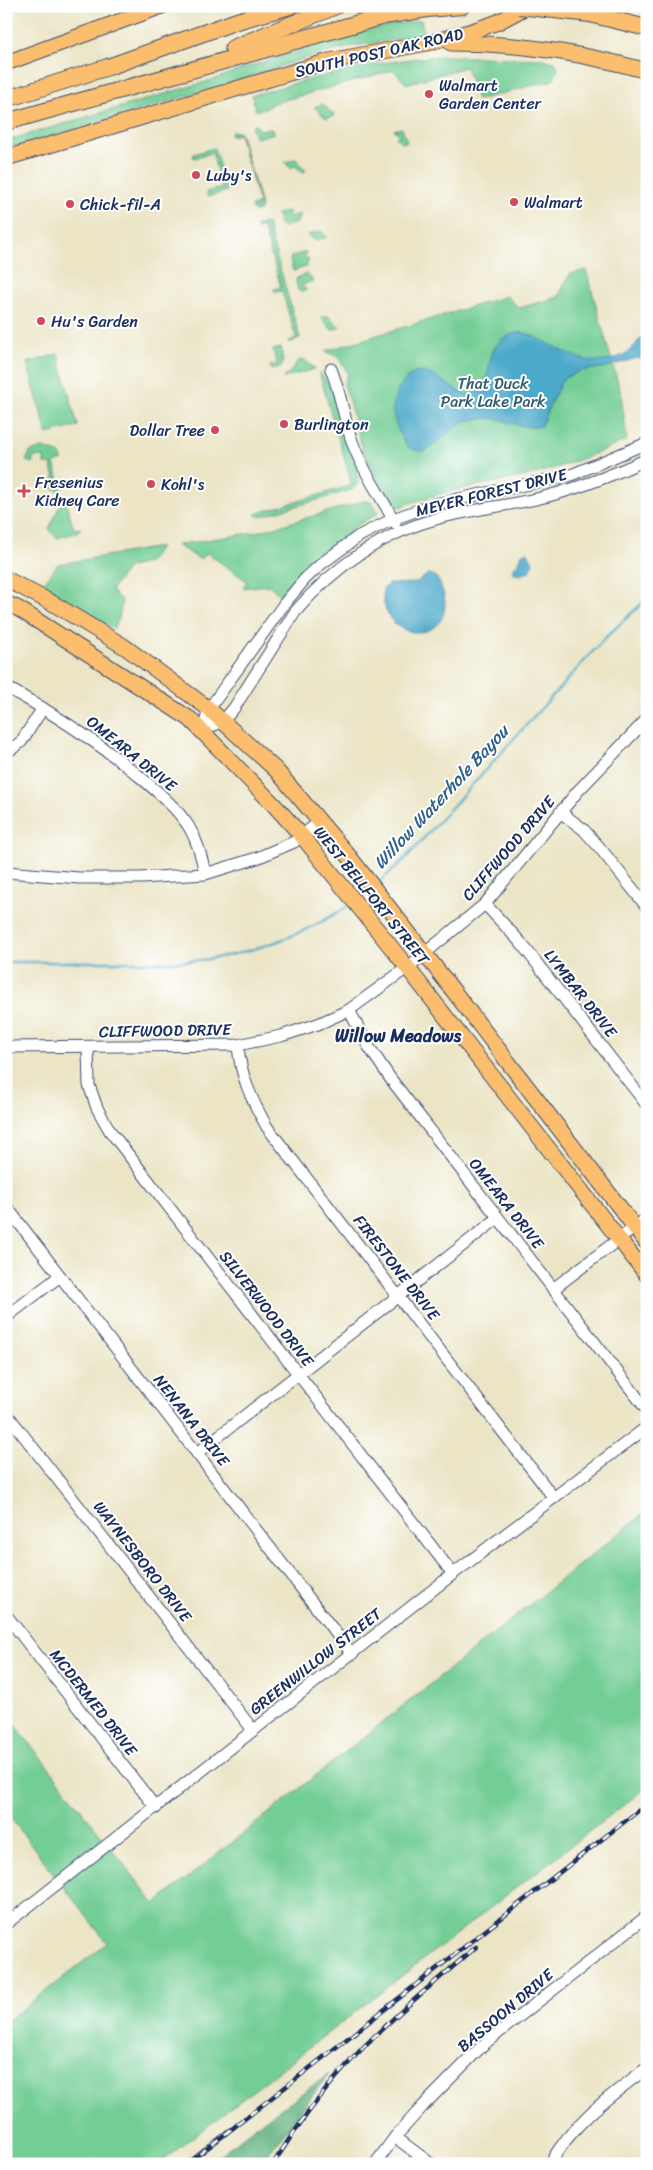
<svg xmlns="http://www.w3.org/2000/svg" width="653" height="2170" viewBox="0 0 653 2170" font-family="Sriracha,sans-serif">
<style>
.green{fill:#73ce95;stroke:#477e7a}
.forest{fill:#5eb17e;stroke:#3c706e}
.water{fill:#4ba9ca;stroke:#336c94}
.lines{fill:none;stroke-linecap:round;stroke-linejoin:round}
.stream{stroke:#4ba9ca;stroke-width:2.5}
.minor-casing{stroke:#3a4a6e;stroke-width:13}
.major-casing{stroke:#3a4a6e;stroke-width:17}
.highway-casing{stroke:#3a4a6e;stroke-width:18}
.minor{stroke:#fff;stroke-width:11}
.major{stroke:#fabe6e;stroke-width:15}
.highway{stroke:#fabe6e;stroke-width:16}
.rail-casing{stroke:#1b2f5e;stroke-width:4.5}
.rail{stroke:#fff;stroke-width:2.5;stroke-dasharray:8;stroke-linecap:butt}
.highway-bridge-casing{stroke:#3a4a6e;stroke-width:18;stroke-linecap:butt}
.highway-bridge{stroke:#fabe6e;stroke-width:16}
.poi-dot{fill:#d1495b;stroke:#fff;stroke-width:2}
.labels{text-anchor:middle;stroke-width:4;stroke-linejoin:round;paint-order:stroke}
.street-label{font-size:16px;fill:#1b2f5e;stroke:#fff}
.poi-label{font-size:16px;fill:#1b2f5e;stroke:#fff;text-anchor:start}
.park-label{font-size:16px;fill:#355f6e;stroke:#fff}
.water-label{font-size:18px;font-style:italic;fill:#2e6089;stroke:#fff}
.neighbourhood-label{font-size:18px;font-weight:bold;fill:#1b2f5e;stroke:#fff}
</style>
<rect width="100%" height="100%" fill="#fff"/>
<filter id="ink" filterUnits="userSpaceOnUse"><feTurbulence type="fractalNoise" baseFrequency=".02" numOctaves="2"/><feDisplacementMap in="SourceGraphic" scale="10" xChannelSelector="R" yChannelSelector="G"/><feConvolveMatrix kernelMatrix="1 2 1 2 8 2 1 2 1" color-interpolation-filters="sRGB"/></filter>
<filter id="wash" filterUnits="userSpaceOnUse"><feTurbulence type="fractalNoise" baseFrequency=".0096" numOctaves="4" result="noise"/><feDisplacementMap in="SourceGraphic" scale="20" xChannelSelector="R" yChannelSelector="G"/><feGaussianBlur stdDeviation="1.12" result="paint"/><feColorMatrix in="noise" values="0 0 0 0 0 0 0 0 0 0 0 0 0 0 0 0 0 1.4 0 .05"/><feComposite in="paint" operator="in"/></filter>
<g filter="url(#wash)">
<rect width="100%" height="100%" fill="#ebe5c6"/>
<g class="green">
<path d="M 421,20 L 424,35 L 354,46 L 306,58 L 232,83 L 6,149 L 6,141 L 215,79 C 242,68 270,60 298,51 C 339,38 379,25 421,20 Z"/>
<path d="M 446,56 L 544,59 L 556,63 L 558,70 L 553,80 L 477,100 L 466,67 L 406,84 L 394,70 L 270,104 L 270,106 L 256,111 L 252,95 C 315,78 380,59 446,56 Z"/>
<polygon points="323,104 335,116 326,118 314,107"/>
<polygon points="254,124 261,130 270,128 275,133 256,138 251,127"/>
<polygon points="402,128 407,142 402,143 396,137 400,135 394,130"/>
<polygon points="214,148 227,191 208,197 206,192 222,188 212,153 194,158 193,154"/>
<polygon points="296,159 306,171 301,172 296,166 290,168 285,162"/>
<polygon points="288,211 288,217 300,214 297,223 282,227 279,225 277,214"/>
<polygon points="267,223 300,338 289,343 289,341 296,338 282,291 275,292 274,289 281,287 263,227 256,229 257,225"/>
<polygon points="321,231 327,237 314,241 308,235"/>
<polygon points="306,252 305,259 309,258 306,267 293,271 290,259 292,256"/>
<path d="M 586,270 L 621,394 L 627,440 C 594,455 562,467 526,476 C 484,485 440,491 400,507 L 379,482 L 364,454 L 344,384 L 348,373 L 338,357 L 325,351 L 507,296 L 519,308 L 558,297 L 570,274 Z"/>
<polygon points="307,274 313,281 302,285 307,290 301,292 298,290 296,281 297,278"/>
<polygon points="328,316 340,327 332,330 321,318"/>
<polygon points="281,348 283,363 281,367 271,370 270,366 277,364 273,350"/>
<polygon points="58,354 78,426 47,434 27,363"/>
<path d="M 300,360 L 305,360 L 315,369 L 283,378 C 292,373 294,363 300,360 Z"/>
<path d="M 319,372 C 340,391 355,455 358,483 L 352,490 L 258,517 L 255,514 L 352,485 Z"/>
<polygon points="43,448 59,453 63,460 54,463 62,492 50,487 55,474 52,473 51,464 44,464 44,457 33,457 33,463 26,461 30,452"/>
<polygon points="64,496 73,526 75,529 81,528 76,533 57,538 49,529"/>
<polygon points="364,501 371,502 379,513 352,528 347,536 308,566 280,595 269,585 243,588 247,581 207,553 200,559 176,545 262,531"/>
<polygon points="160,547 148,563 129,567 111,590 122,601 119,619 113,629 41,587 58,564"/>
<polygon points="647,1511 647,1787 158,2164 6,2164 6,2022 107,1943 6,1812 6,1713 155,1904"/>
</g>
<g class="forest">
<polygon points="232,131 240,132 261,205 260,210 256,212 252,210 251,206 259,203 239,134 230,136"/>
<polygon points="329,2074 270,2152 264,2164 208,2164 252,2129"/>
</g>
<g class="water">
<path d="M 521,332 C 558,342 584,376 625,354 C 635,348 638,339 647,333 L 647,365 L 644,360 L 637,358 L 607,367 L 580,371 L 563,379 L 553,398 L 541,426 C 516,431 499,411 468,421 C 451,426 434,449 424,451 C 419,452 413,449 408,447 C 401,438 395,425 393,412 C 393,403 395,395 400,387 C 427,345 455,407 477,392 C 498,377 478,339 521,332 Z"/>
<polygon points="528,552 533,563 530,571 520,575 515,574 512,569 519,563 522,553"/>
<path d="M 428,574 C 435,574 438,579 441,586 C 464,644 379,650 383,589 L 388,584 L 416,583 Z"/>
</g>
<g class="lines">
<g class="stream">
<polyline points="377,884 404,860 605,638 647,599"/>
<polyline points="359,898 369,891"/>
<path d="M 6,962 C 46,962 85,962 125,962 C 153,962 181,963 209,959 C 259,951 309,932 351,904"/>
</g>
</g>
</g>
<g filter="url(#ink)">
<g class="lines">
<defs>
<g id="minor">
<path d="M 331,369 C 341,394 344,420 353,444 C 363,472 382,497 395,523"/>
<path d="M 6,687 C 51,712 93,739 133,771 C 153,788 175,805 189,827 C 198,842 202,857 205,874"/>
<polyline points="203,730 209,709 284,604 305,579 321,564 359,536 393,519 435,504 571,475 647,443"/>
<path d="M 203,730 L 223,721 L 234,708 L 295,612 C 333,568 382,533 439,518 C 471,510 504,506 536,499 C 575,490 611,476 647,459"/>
<polyline points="6,753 21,742 43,708"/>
<polyline points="560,812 583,829 600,848 647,907"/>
<polyline points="6,872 79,878 141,878 205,874 257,858 294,842 319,822"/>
<polyline points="485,904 521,943 647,1105"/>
<polyline points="349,1010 367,1044 390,1078 647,1410"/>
<path d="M 238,1045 C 240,1075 252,1101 267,1127 L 554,1498"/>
<polyline points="6,1047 238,1045 281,1036 318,1024 349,1010 408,967 485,904 578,791 647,719"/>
<polyline points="88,1048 89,1085 97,1108 110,1131 453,1574"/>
<polyline points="6,1206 352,1654"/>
<polyline points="553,1289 647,1218"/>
<polyline points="6,1317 60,1276"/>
<polyline points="6,1413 253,1730"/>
<polyline points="197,1453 498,1218"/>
<polyline points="6,1615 156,1808"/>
<polyline points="6,1924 453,1574 647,1427"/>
<polyline points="395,2137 431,2164"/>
<polyline points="375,2164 395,2137 423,2106 483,2045 647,1916"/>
<path d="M 550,2164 C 573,2122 610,2096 647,2068"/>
</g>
<g id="major">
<path d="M 451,43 C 517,43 583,53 647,71"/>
<polyline points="6,63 162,6"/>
<polyline points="6,158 329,61 433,42 469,32 498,22 528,6"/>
<polyline points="6,579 54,604 125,647 209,709 276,770 348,855 425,954 647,1243"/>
<polyline points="6,603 19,609 190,719 275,806 302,836 403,962 647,1275"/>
</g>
<g id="highway">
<polyline points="233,48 336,6"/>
<polyline points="6,99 108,67 237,21 290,6"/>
<polyline points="6,122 384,16 427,9 462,6"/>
</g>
</defs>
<use href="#minor" class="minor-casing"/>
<use href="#major" class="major-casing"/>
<use href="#highway" class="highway-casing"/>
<use href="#minor" class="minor"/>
<use href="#major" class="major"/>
<use href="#highway" class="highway"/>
<defs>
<g id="rail">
<polyline points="187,2164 647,1804"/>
<path d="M 273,2164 C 295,2129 319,2096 346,2066 C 385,2022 432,1985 476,1947"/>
</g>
</defs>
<use href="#rail" class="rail-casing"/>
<use href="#rail" class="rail"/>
<defs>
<polyline id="highway-bridge" points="519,6 590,14 647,28"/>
</defs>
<use href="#highway-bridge" class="highway-bridge-casing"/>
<use href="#highway-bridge" class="highway-bridge"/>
</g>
</g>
<g class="poi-dot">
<circle cx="429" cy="94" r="5"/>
<circle cx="196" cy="175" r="5"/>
<circle cx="514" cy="202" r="5"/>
<circle cx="70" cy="204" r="5"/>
<circle cx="41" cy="321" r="5"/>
<circle cx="284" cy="424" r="5"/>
<circle cx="215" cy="430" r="5"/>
<circle cx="151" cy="484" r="5"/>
<path d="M21.5 483.5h5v5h5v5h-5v5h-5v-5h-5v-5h5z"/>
</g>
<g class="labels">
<g class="street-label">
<text transform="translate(379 52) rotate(-13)" y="6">SOUTH POST OAK ROAD</text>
<text transform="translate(491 492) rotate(-14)" y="6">MEYER FOREST DRIVE</text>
<text transform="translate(132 753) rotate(39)" y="6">OMEARA DRIVE</text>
<text transform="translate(508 848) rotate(-49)" y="6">CLIFFWOOD DRIVE</text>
<text transform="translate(372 895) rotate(51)" y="6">WEST BELLFORT STREET</text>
<text transform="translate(581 993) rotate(52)" y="6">LYMBAR DRIVE</text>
<text transform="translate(165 1030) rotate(-1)" y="6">CLIFFWOOD DRIVE</text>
<text transform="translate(507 1203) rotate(52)" y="6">OMEARA DRIVE</text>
<text transform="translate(397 1267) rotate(52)" y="6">FIRESTONE DRIVE</text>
<text transform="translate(267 1308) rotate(52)" y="6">SILVERWOOD DRIVE</text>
<text transform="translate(192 1420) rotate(52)" y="6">NENANA DRIVE</text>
<text transform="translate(143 1561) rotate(52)" y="6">WAYNESBORO DRIVE</text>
<text transform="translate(315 1661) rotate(-38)" y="6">GREENWILLOW STREET</text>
<text transform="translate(94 1702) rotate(52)" y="6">MCDERMED DRIVE</text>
<text transform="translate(505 2010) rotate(-40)" y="6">BASSOON DRIVE</text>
</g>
<g class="poi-label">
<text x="439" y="91">Walmart<tspan x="439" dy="18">Garden Center</tspan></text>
<text x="206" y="181">Luby's</text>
<text x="524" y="208">Walmart</text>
<text x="80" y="210">Chick-fil-A</text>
<text x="51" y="327">Hu's Garden</text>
<text x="294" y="430">Burlington</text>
<text x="205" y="436" text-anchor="end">Dollar Tree</text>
<text x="35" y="488">Fresenius<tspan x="35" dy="18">Kidney Care</tspan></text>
<text x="161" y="490">Kohl's</text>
</g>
<g class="park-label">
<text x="493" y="389">That Duck<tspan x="493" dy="18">Park Lake Park</tspan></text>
</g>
<g class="water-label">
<text transform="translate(441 797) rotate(-47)" y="6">Willow Waterhole Bayou</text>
</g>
<g class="neighbourhood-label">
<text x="398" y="1042">Willow Meadows</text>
</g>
</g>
<rect width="653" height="2170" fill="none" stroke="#fff" stroke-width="25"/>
</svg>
